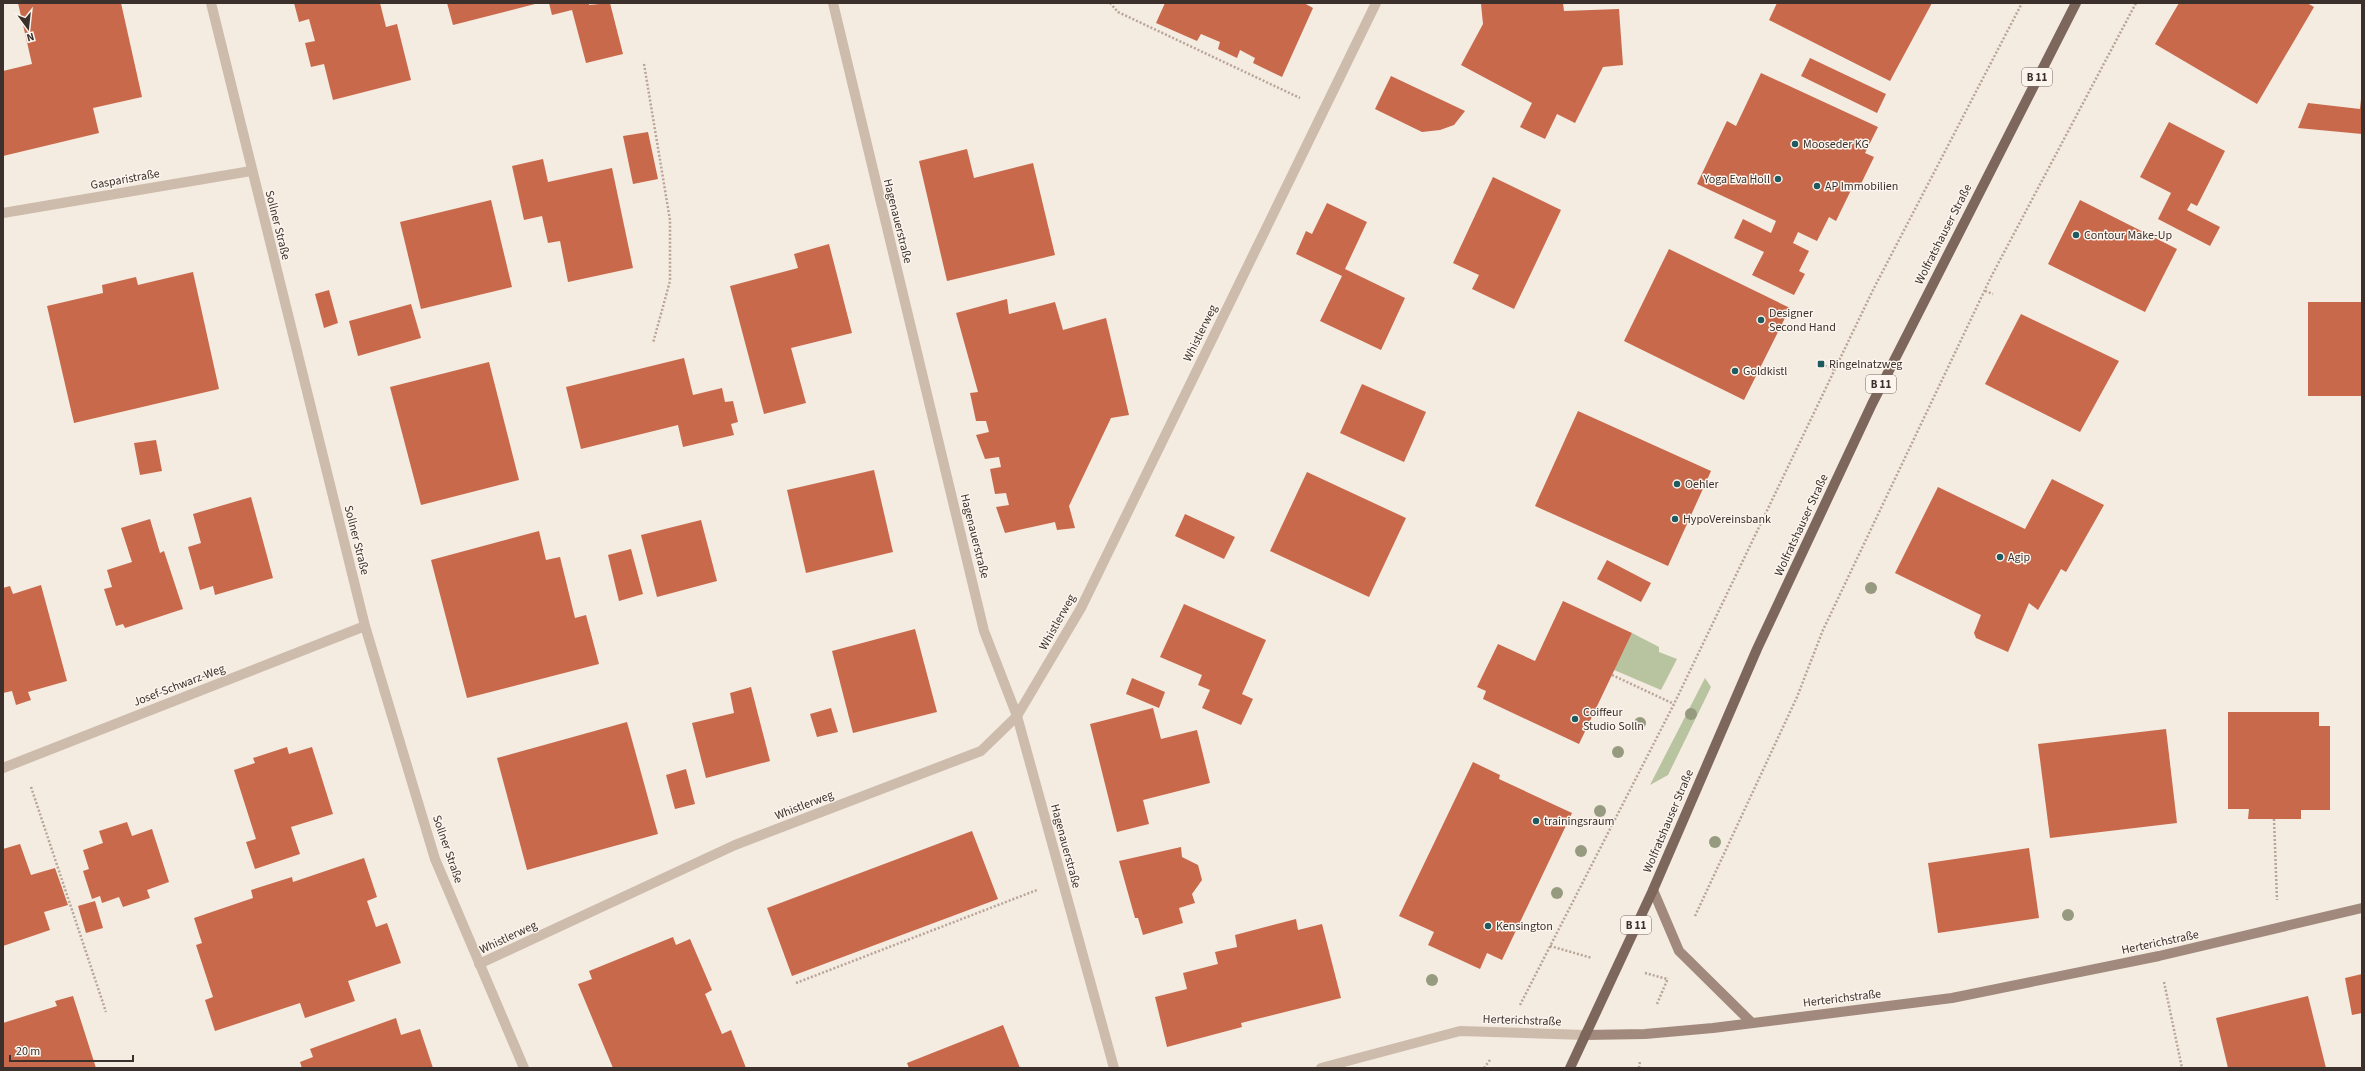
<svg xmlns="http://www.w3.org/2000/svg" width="2365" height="1071" viewBox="0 0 2365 1071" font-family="'Source Sans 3',sans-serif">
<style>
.green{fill:#b8c4a0}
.building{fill:#c8694b}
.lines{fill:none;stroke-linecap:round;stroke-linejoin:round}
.path{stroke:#b9a596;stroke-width:2.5;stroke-dasharray:2 2;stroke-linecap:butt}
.minor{stroke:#cdbbac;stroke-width:10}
.secondary{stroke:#a18a7d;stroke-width:10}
.primary{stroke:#7d675c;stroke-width:10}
.tree{fill:#969b7f}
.poi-dot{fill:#1f5a5e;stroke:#fbf5ee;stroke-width:1.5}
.labels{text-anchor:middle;stroke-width:3;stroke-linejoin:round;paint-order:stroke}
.shield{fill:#fbf5ee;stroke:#756b66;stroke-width:1}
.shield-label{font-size:11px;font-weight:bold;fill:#3b302b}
.poi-label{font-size:12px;fill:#3b302b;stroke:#fbf5ee;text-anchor:start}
.street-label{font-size:12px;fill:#3b302b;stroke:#fbf5ee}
</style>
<rect width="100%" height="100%" fill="#f4ebe1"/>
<g class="green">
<polygon points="1632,633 1659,647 1659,652 1677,659 1661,690 1614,670"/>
<polygon points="1705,678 1711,687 1668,775 1650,785"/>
</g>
<g class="building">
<polygon points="18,3 121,3 142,97 93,108 99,133 3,156 3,71 32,64"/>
<polygon points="294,3 380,3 386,27 397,24 411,80 333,100 324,64 311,67 305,43 315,41 309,19 299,22"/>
<polygon points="447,3 535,3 535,4 453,25"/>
<polygon points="549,3 589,3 589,5 610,3 623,54 586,63 572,10 552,15"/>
<polygon points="1165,3 1304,3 1313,8 1282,77 1253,63 1255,58 1240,50 1237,58 1218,49 1220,42 1201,34 1197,41 1156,23"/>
<polygon points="1563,3 1564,11 1619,9 1623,65 1603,67 1575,123 1557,114 1545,139 1520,127 1532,103 1461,65 1483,24 1481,4"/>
<polygon points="1777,3 1932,3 1890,81 1769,20"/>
<polygon points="2179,3 2307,3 2314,7 2257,104 2155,44"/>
<polygon points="1810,58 1886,94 1877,113 1801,76"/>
<polygon points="1761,73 1878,127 1865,153 1874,157 1859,188 1853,186 1836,221 1829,217 1817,241 1798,232 1793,243 1809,251 1799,271 1805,274 1794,295 1752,275 1764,252 1734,238 1743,219 1771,233 1776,221 1697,184 1727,121 1736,126"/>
<polygon points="1391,76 1465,111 1454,125 1440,130 1422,132 1375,109"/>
<polygon points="2361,99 2362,134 2298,128 2308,103 2360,109"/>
<polygon points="2169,122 2225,151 2197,206 2191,203 2187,210 2220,227 2210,246 2158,219 2171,193 2140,177"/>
<polygon points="648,132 658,179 633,184 623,136"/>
<polygon points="967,149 974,178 1033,163 1055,255 947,281 919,161"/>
<polygon points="543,159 548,182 612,168 633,268 568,282 560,241 548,243 542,216 524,220 512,166"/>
<polygon points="1493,177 1561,210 1514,309 1472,289 1479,275 1453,263"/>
<polygon points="491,200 512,287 421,309 400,222"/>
<polygon points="2080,200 2177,249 2145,312 2048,264"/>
<polygon points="1327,203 1367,222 1345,269 1405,298 1381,350 1320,321 1342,276 1296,254 1306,231 1312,234"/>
<polygon points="829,244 852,333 791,348 806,403 764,414 730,286 798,268 794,254"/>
<polygon points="1669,249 1790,308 1744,400 1624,341"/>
<polygon points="193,272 219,389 74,423 47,306 103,293 102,285 136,277 138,285"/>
<polygon points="329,290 338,323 324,328 315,294"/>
<polygon points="1007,299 1009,314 1055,302 1063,330 1106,318 1129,415 1111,418 1069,506 1075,528 1057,530 1055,522 1005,533 996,507 1009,505 1006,493 995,494 990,469 1001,467 999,457 985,459 976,435 989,432 986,421 976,421 970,393 978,392 956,313"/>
<rect x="2308" y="302" width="54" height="94"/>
<polygon points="411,304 421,338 358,356 349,321"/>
<polygon points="2021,314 2119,361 2080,432 1985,384"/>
<polygon points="684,358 693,395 722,388 725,402 733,401 738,422 731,424 734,435 683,447 678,425 581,449 566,387"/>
<polygon points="489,362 519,480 421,505 390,387"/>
<polygon points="1362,384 1426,412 1404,462 1340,433"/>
<polygon points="1578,411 1711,471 1668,566 1535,506"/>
<polygon points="156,440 162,471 140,475 134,443"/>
<polygon points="874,470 893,552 806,573 787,490"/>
<polygon points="1307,472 1406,518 1369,597 1270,551"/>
<polygon points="2052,479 2104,505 2066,572 2061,569 2038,610 2029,603 2008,652 1976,638 1974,633 1981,615 1895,573 1938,487 2025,529"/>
<polygon points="251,497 273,578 215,595 213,586 200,590 188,547 201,543 193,514"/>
<polygon points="1185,514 1235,537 1224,559 1175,536"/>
<polygon points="150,519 160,553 164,551 183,609 125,628 123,624 116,626 104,589 112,587 107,570 132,562 121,528"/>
<polygon points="701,520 717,581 657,597 641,535"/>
<polygon points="539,531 546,560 560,557 575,618 586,615 599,664 467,698 431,560"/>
<polygon points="631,549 643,594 619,601 608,555"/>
<polygon points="1607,560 1651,583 1641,602 1597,579"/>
<polygon points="41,585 67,681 28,692 31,700 16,705 12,691 3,693 3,588 10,586 13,594"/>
<polygon points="1563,601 1632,633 1579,744 1483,699 1486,691 1477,687 1498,644 1535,661"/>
<polygon points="1184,604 1266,640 1242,694 1253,699 1241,725 1202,708 1210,690 1198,685 1202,675 1160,657"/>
<polygon points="915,629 937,712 853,733 832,651"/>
<polygon points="1132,678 1165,692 1159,708 1126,694"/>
<polygon points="751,687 770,761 706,778 692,723 734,713 730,693"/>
<polygon points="831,708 838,732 817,737 810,714"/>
<polygon points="1153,708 1161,739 1197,730 1210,783 1143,800 1149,824 1117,832 1090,724"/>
<polygon points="2228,712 2319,712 2319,726 2330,726 2330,810 2301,810 2301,819 2248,819 2249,809 2228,809"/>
<polygon points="627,722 658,834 527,870 497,758"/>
<polygon points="2166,729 2177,823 2050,838 2038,744"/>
<polygon points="287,747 289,754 312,747 333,814 291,827 300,854 255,869 246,842 256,839 234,770 255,763 253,758"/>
<polygon points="1473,762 1500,775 1499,779 1572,813 1502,960 1487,953 1480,969 1428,945 1434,932 1399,916"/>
<polygon points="686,769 695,804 675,809 666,775"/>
<polygon points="127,822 132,836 152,829 169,882 147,890 150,898 123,907 119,897 102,903 100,896 92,899 83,871 89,869 83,850 103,843 99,831"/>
<polygon points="972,831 998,899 792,976 767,908"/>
<polygon points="20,844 31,875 55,868 68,905 44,912 50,930 3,946 3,849"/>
<polygon points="1181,847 1182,857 1198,865 1202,880 1192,894 1195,903 1179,908 1183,923 1143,935 1138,918 1135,918 1119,861"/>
<polygon points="2029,848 2039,918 1938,933 1928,863"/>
<polygon points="364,858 377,897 367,901 376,927 387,923 401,963 348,981 355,1001 305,1018 300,1003 215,1031 205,1000 213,997 196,945 202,943 194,918 253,898 251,890 292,877 293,882"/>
<polygon points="95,901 103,928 86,933 78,906"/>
<polygon points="1296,919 1298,930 1322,924 1341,998 1241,1023 1242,1027 1167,1047 1155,997 1187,989 1183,973 1218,964 1215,952 1237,947 1235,935"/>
<polygon points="673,937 676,945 690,939 712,990 705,994 722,1034 731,1030 746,1068 613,1068 578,984 592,979 589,971"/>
<polygon points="2362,974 2362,1013 2352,1015 2345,978"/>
<polygon points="73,996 96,1068 3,1068 3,1023 57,1006 55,1001"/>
<polygon points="2308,996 2326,1068 2228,1068 2216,1018"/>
<polygon points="396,1018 401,1035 420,1029 433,1068 302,1068 300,1062 313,1057 310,1049"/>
<polygon points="1003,1025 1020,1068 909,1068 907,1063"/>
</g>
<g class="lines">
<g class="path">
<polyline points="1110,3 1118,12 1300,98"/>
<polyline points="644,64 670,220 670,281 653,343"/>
<polyline points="1985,291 1993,294"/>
<polyline points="1821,364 1835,370"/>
<polyline points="1612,675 1674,704"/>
<polyline points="31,787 106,1012"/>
<polyline points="2274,819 2277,900"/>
<polyline points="1695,916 1797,697 1823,630 1991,277 2136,3"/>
<polyline points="1550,946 1592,958"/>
<polyline points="1645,973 1667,979"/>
<polyline points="2164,982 2182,1068"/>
<polyline points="796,983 1037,890"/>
<polyline points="1657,1004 1668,978"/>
<polyline points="1520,1005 1674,704 1873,290 2022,3"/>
<polyline points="1484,1068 1490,1060"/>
<polyline points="1639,1068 1640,1061"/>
</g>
<g class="minor">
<polyline points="211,3 365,626 435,859 524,1068"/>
<polyline points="833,3 984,631 1017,716 1114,1068"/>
<polyline points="3,213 251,171"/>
<polyline points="3,768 365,626"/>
<polyline points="479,964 735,845 981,751 1017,716 1081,608 1376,3"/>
<polyline points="1321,1068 1460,1031 1585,1035"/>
</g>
<g class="secondary">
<polyline points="1653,890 1679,951 1752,1023"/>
<polyline points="1585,1035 1645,1034 1713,1028 1952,998 2159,956 2362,908"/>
</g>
<polyline class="primary" points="1570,1068 1653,890 1757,649 1872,404 2076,3"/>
</g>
<g class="tree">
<circle cx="1871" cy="588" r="6"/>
<circle cx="1691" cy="714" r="6"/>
<circle cx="1640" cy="723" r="6"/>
<circle cx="1618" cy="752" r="6"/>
<circle cx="1600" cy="811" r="6"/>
<circle cx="1715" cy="842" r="6"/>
<circle cx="1581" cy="851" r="6"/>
<circle cx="1557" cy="893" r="6"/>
<circle cx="2068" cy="915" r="6"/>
<circle cx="1432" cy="980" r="6"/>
</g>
<g class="poi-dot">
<circle cx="1795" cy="144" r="4"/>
<circle cx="1778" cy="179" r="4"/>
<circle cx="1817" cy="186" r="4"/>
<circle cx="2076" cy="235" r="4"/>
<circle cx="1761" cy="320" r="4"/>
<rect x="1817" y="360" width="8" height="8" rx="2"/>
<circle cx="1735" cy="371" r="4"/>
<circle cx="1677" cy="484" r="4"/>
<circle cx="1675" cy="519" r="4"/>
<circle cx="2000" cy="557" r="4"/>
<circle cx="1575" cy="719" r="4"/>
<circle cx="1536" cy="821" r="4"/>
<circle cx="1488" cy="926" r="4"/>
</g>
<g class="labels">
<g class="shield">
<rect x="2022" y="68" width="30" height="18" rx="3"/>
<rect x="1866" y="375" width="30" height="18" rx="3"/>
<rect x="1621" y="916" width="30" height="18" rx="3"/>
</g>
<g class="shield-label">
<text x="2037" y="81">B 11</text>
<text x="1881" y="388">B 11</text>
<text x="1636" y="929">B 11</text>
</g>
<g class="poi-label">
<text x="1803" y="148">Mooseder KG</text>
<text x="1770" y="183" text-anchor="end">Yoga Eva Holl</text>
<text x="1825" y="190">AP Immobilien</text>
<text x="2084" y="239">Contour Make-Up</text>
<text x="1769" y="317">Designer<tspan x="1769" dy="14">Second Hand</tspan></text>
<text x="1829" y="368">Ringelnatzweg</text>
<text x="1743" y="375">Goldkistl</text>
<text x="1685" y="488">Oehler</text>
<text x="1683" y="523">HypoVereinsbank</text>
<text x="2008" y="561">Agip</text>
<text x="1583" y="716">Coiffeur<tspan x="1583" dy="14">Studio Solln</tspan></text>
<text x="1544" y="825">trainingsraum</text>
<text x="1496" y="930">Kensington</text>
</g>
<g class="street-label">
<text transform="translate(125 179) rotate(-10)" y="4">Gasparistraße</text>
<text transform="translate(898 221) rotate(76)" y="4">Hagenauerstraße</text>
<text transform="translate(278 225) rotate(76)" y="4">Sollner Straße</text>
<text transform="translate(1943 234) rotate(-63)" y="4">Wolfratshauser Straße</text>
<text transform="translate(1200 333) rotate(-64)" y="4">Whistlerweg</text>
<text transform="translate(1801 525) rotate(-65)" y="4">Wolfratshauser Straße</text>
<text transform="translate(975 536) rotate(76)" y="4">Hagenauerstraße</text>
<text transform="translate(357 540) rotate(76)" y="4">Sollner Straße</text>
<text transform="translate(1057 622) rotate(-61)" y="4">Whistlerweg</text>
<text transform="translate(179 685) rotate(-21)" y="4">Josef-Schwarz-Weg</text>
<text transform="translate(804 805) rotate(-21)" y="4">Whistlerweg</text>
<text transform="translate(1668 821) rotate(-67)" y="4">Wolfratshauser Straße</text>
<text transform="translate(1066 846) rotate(75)" y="4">Hagenauerstraße</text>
<text transform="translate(448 849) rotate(71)" y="4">Sollner Straße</text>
<text transform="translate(508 937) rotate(-25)" y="4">Whistlerweg</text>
<text transform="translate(2160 942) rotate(-12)" y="4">Herterichstraße</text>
<text transform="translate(1842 998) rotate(-7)" y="4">Herterichstraße</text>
<text transform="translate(1522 1020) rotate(2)" y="4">Herterichstraße</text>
</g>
</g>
<rect width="2365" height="1071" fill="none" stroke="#3b302b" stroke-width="8"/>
<g transform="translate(28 28) rotate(165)" stroke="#fbf5ee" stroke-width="3" paint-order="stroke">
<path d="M0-3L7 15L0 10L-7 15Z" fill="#3b302b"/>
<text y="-6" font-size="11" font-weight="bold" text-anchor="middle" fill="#3b302b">N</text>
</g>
<path d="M10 1055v6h123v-6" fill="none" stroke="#3b302b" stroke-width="2"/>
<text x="16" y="1055" font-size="12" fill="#3b302b" stroke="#fbf5ee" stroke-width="3" paint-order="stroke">20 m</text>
</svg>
